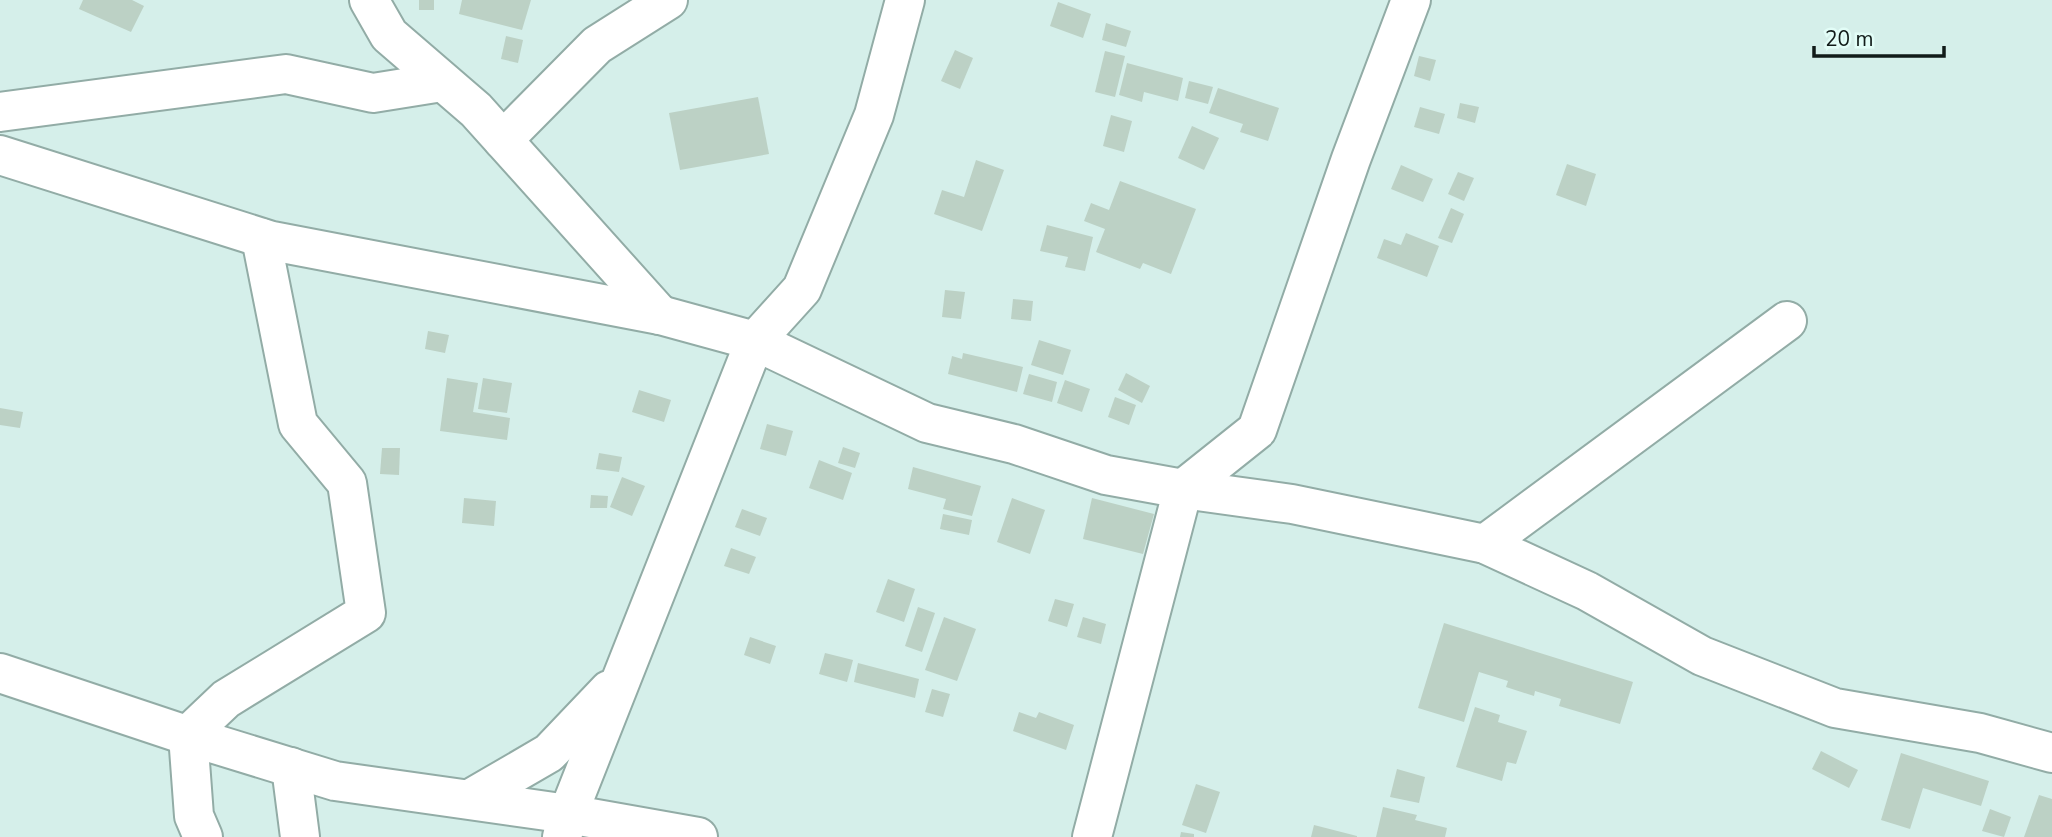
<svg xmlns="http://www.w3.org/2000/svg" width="2052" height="837" viewBox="0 0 2052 837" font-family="'Nunito Sans',sans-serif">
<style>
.building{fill:#bcd1c5}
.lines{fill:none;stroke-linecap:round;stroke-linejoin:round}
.minor-casing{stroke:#92aca6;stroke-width:42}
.minor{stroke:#fff;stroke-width:38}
</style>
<rect width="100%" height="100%" fill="#d5efea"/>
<g class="building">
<polygon points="83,0 132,0 144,6 131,32 79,9"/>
<rect x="419" y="0" width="15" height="10"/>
<polygon points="462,0 531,0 522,30 459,14"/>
<polygon points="1058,2 1091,14 1083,38 1050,26"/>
<polygon points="1106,23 1131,31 1126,47 1102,40"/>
<polygon points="506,36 523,40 518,63 501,59"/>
<polygon points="955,50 973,58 960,89 941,81"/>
<polygon points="1105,51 1125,56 1115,97 1095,92"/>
<polygon points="1419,56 1436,60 1430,81 1414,76"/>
<polygon points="1127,63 1183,78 1178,101 1144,92 1142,102 1119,95"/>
<polygon points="1189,81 1213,87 1208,104 1185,98"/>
<polygon points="1218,88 1279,108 1268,141 1240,132 1243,124 1209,113"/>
<polygon points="758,97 769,154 680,170 669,113"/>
<polygon points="1460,103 1479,107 1475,123 1457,118"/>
<polygon points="1420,107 1445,114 1439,134 1414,127"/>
<polygon points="1111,115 1132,121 1124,152 1103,146"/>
<polygon points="1192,126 1219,138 1204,170 1178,158"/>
<polygon points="976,160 1004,170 982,231 934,214 942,190 964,197"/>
<polygon points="1567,164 1596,174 1586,206 1556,195"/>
<polygon points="1401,165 1433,179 1423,202 1391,189"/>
<polygon points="1458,172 1474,178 1464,201 1448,194"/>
<polygon points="1120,181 1196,209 1171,274 1143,263 1140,269 1096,252 1105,229 1084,221 1091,203 1109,210"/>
<polygon points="1451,208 1464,214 1452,243 1438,238"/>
<polygon points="1047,225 1093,237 1085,271 1065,267 1068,257 1040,251"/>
<polygon points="1406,233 1439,246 1427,277 1377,258 1384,239 1401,245"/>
<polygon points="945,290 965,292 961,319 942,317"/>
<polygon points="1013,299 1033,301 1031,321 1011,319"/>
<polygon points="428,331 449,335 445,353 425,349"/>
<polygon points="1039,340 1071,350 1063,375 1031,365"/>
<polygon points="963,353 1023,367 1017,392 948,374 952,356 962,359"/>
<polygon points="1126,373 1150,386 1142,403 1118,390"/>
<polygon points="1029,374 1057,382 1052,402 1023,394"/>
<polygon points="447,378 478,383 473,412 510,418 507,440 440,431"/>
<polygon points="483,378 512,383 507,413 478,409"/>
<polygon points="1065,380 1090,389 1082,412 1057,403"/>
<polygon points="639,390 671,400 664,422 632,412"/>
<polygon points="1115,397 1136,405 1129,425 1108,417"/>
<polygon points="0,408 23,412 20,428 0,425"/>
<polygon points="767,424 793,431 786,456 760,449"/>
<polygon points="843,447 860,453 855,468 838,463"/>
<polygon points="382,448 400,448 399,475 380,474"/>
<polygon points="599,453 622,457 619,472 596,469"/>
<polygon points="819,460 852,473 843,500 809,488"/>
<polygon points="913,467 981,486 972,516 943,509 946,499 908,489"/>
<polygon points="622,477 645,486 632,516 610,507"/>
<polygon points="591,495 608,496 607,508 590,508"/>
<polygon points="464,498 496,501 494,526 462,523"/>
<polygon points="1012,498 1045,510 1030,554 997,542"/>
<polygon points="1092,498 1154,514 1143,554 1083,539"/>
<polygon points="742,509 767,518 760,536 735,527"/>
<polygon points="943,514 972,520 969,535 940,529"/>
<polygon points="731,548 756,557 749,574 724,566"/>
<polygon points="888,579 915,589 904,622 876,612"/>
<polygon points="1055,599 1074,604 1067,627 1048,621"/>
<polygon points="918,607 935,613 922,652 905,646"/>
<polygon points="944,617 976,629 957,681 925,670"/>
<polygon points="1083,617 1106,624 1101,644 1077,637"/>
<polygon points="1444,623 1633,682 1620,724 1559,706 1561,699 1535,691 1534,696 1506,687 1508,681 1479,672 1464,722 1418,708"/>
<polygon points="750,637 776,646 770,664 744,655"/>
<polygon points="825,653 853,660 847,682 819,674"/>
<polygon points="858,663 919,679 915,698 854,682"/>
<polygon points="932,689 950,694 943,717 925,712"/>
<polygon points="1475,707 1500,715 1498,722 1527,731 1516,764 1507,762 1502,781 1456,767"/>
<polygon points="1019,712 1036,718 1039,712 1074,725 1066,750 1013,731"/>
<polygon points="1821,751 1858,770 1849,788 1812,769"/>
<polygon points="1901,753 1989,781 1981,806 1923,788 1910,829 1881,820"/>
<polygon points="1397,769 1425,777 1419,803 1390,797"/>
<polygon points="1196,784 1220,792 1206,833 1182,825"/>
<polygon points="2039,795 2052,799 2052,837 2024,837"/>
<polygon points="1383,807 1417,815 1415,820 1447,828 1445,837 1376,837"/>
<polygon points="1990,809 2011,817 2004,837 1982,831"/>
<polygon points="1314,825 1357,836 1357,837 1311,837"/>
<polygon points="1181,832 1194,834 1194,837 1180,837"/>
</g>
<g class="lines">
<defs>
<g id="minor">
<polyline points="369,0 389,35 476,110 660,315"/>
<polyline points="0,112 286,74 373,93 442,82"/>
<polyline points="503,140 597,45 668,0"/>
<polyline points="0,155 272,241 660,315 755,341 927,423 1014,444 1106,475 1183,489 1292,504 1485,544 1587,591 1702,656 1835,708 1980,733 2052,753"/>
<polyline points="1485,544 1787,321"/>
<polyline points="0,673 192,737 335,781 568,814 698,837"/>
<polyline points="291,767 300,837"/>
<polyline points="470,799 549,753 609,690"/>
<polyline points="203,837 194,816 188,735 226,699 366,613 347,483 298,424 261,238"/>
<polyline points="562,837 568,814 755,341 802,289 874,115 905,0"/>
<polyline points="1092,837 1183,489 1257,430 1351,159 1411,0"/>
</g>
</defs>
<use href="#minor" class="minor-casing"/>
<use href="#minor" class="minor"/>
</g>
<path d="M1814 46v10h130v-10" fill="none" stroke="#111b19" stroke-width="3.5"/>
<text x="1825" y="46" font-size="21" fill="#111b19" stroke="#e2fdf7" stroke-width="5" paint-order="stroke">20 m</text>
</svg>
